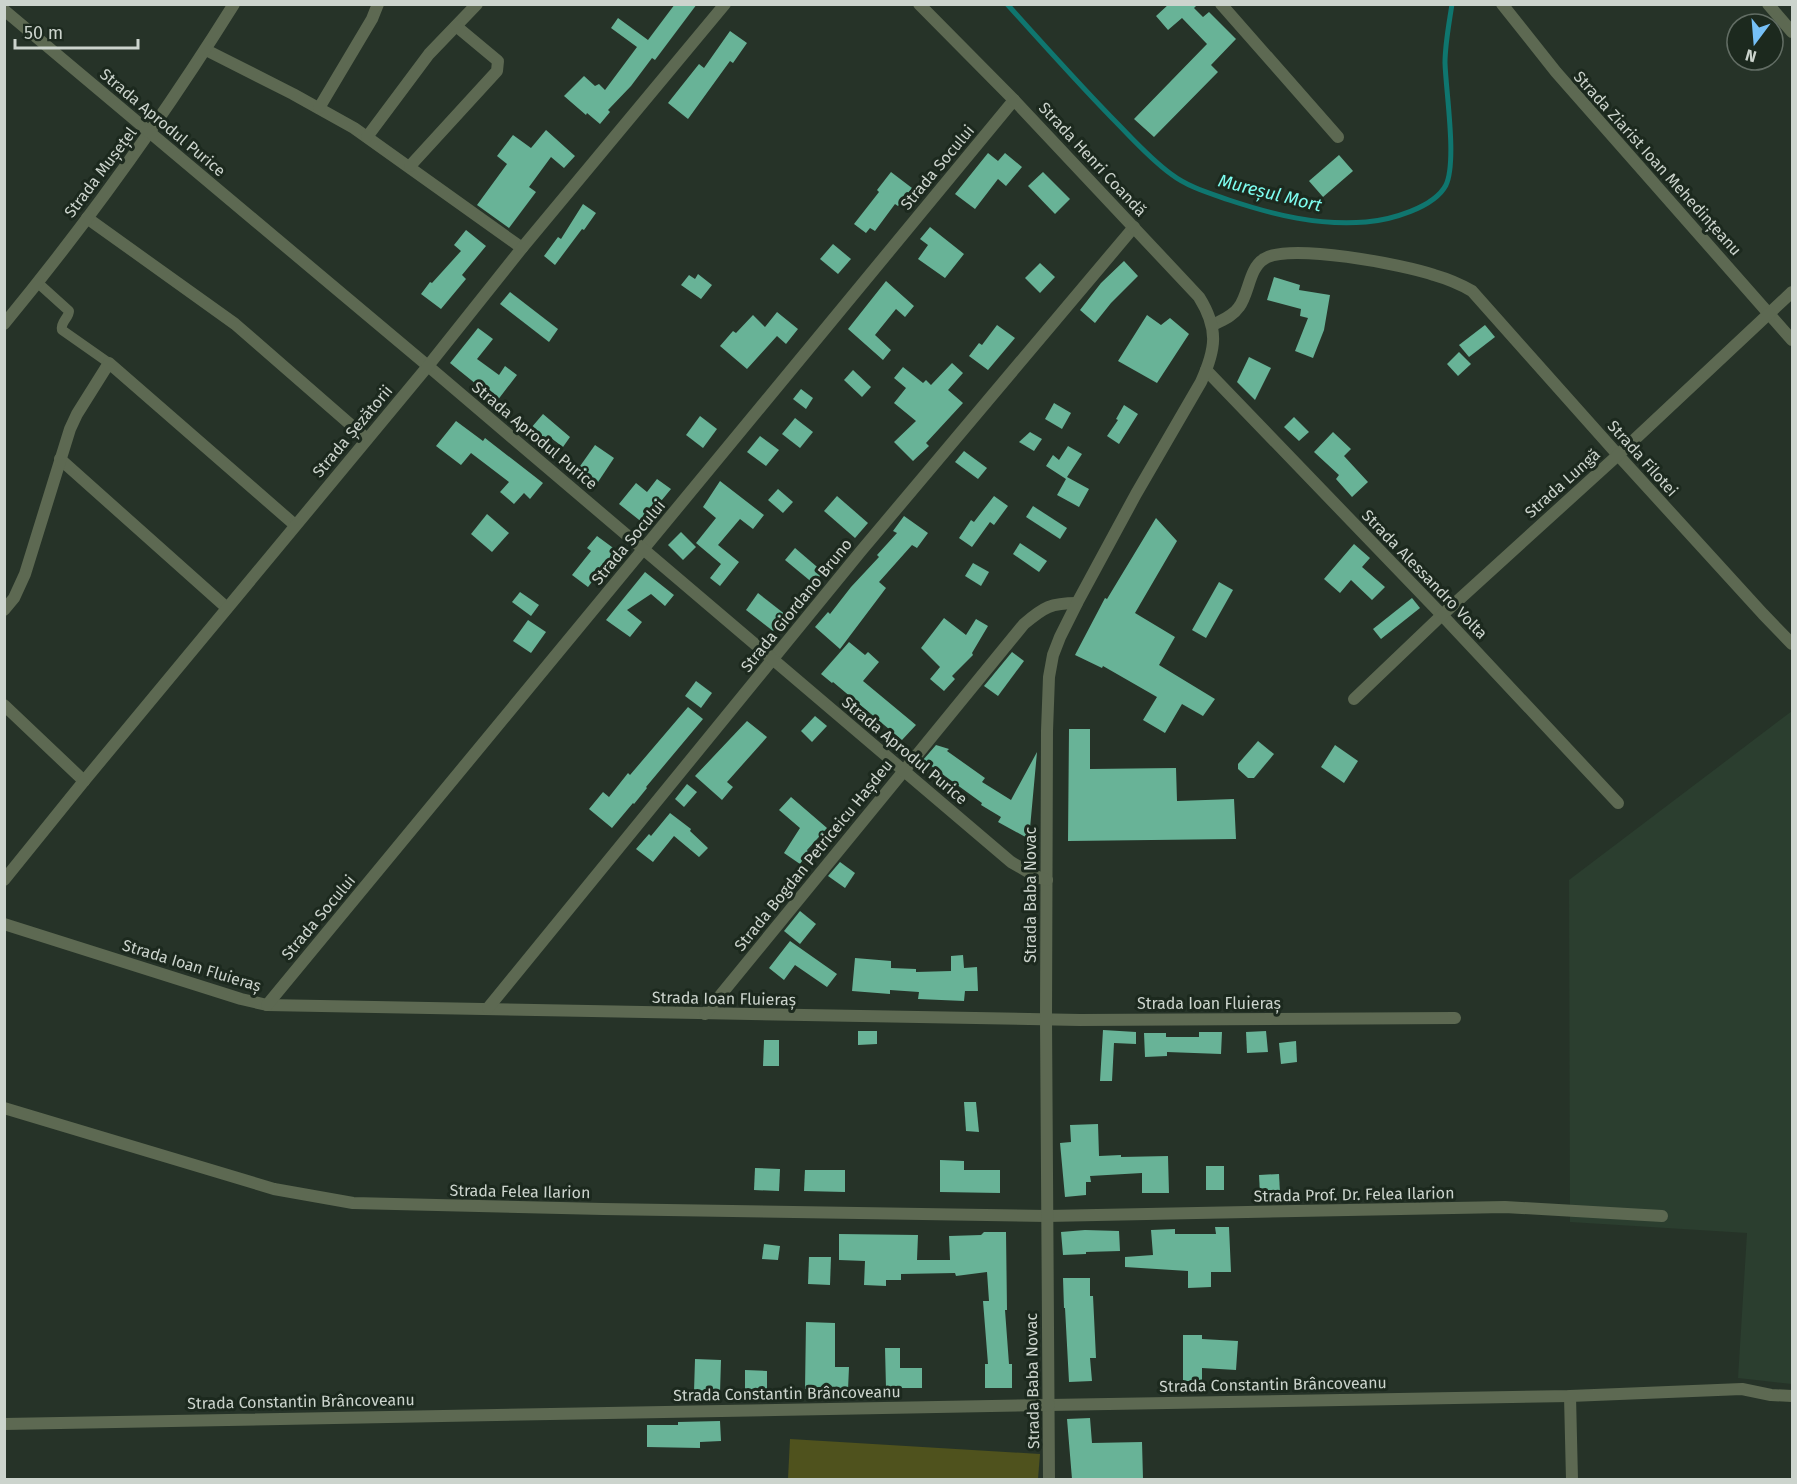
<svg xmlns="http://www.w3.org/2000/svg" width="1797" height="1484" viewBox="0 0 1797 1484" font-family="'Fira Sans',sans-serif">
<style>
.built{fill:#2b3e2f}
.green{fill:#4f521d}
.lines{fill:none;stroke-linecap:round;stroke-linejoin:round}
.stream{stroke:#0f766f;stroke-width:5}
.building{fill:#68b397}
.pedestrian{stroke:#5d6952;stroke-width:10}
.minor{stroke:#5d6952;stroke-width:12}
.tertiary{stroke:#5d6952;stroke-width:12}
.labels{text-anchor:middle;stroke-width:6;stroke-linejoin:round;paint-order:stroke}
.street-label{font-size:16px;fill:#ccd4cd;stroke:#1c291e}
.water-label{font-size:18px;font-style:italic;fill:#7dfdf0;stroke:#1c291e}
</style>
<rect width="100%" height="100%" fill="#263328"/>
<polygon class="built" points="1792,711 1792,1384 1738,1378 1747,1233 1570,1222 1569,880"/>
<polygon class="green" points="790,1439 1040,1454 1038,1479 788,1479"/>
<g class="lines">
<path class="stream" d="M 1007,4 C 1042,43 1076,81 1112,118 C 1131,137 1149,158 1171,174 C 1188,187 1209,193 1229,200 C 1274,215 1319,226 1366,222 C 1390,220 1434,208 1446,185 C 1457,161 1446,93 1445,63 C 1445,44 1449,24 1452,4"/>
</g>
<g class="building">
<polygon points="675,4 697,4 655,60 652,58 631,86 608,110 610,112 600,124 587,113 586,115 564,96 584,76 595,86 599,84 605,90 637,47 611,28 618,18 648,40"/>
<polygon points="1169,4 1198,4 1194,8 1203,17 1209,12 1236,39 1211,65 1218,72 1154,137 1134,119 1207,44 1182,18 1168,30 1156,16"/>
<polygon points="730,31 747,43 733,63 730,61 688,119 668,103 699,64 704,68"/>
<polygon points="546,130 575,156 564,168 551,157 529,187 536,192 509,228 477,205 507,164 497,156 513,135 531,148"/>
<polygon points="988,153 998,161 1005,153 1022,167 1006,186 998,179 975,209 955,194"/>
<polygon points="1339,155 1353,171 1323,197 1309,181"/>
<polygon points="891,172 912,188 898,206 895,204 875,231 870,228 866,233 854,224 879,192 877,190"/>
<polygon points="1043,172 1070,199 1055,214 1028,186"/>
<polygon points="583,204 596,213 584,230 582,229 555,265 544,256 558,237 561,239"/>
<polygon points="930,227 964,254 945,278 918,259 928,245 920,239"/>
<polygon points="466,230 486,246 462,275 466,279 441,309 421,294 430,282 432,283 461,251 454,245"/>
<polygon points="833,244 851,259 838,274 820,259"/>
<polygon points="1124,261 1138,276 1111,303 1095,323 1080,310 1101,283"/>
<polygon points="1040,263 1055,277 1040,293 1025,278"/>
<polygon points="698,274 712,285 701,299 681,285 689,275 695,279"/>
<polygon points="1274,277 1300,285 1299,290 1330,295 1324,330 1313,358 1295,351 1308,318 1300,316 1301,309 1267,300"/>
<polygon points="886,281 914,306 905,317 896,309 875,335 891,350 883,360 848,329"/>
<polygon points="510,292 558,329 549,342 500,304"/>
<polygon points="777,312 798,329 786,344 777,336 747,369 720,346 733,331 736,333 753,315 765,327"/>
<polygon points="1147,315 1161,325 1170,318 1189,334 1157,383 1118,361"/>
<polygon points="997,325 1015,338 988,370 969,356 979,343 982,345"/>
<polygon points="1485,325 1495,337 1469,357 1459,345"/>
<polygon points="478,328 493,339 477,359 499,375 505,366 517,375 497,401 450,363"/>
<polygon points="1459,352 1471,364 1458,376 1447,364"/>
<polygon points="1249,357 1271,368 1255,400 1237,382"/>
<polygon points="952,363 963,373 948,390 963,403 926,443 929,446 913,461 894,442 916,421 894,403 906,388 894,378 903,367 923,383 926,380 931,385"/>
<polygon points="853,370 871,387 862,397 844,380"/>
<polygon points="801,389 813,398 806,409 793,399"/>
<polygon points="1054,403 1071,413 1062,429 1045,419"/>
<polygon points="1124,405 1138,414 1119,444 1107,436 1118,420 1116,419"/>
<polygon points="543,414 570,437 563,447 551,438 548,442 531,428"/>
<polygon points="700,416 717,429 703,448 686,435"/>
<polygon points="1294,417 1309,432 1299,441 1284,427"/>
<polygon points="795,418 813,432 800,448 782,434"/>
<polygon points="456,421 483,441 485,438 543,483 530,499 524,493 514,504 500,492 509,482 471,453 461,465 436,446"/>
<polygon points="1030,432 1042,439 1034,451 1019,442"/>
<polygon points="1333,432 1351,449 1344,456 1368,482 1352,497 1336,479 1339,475 1314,452"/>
<polygon points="760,436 779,450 766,466 747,452"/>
<polygon points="595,445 614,458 598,482 578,469"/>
<polygon points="1068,446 1082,454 1067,477 1089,489 1079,507 1057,495 1066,479 1046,466 1053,455 1059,460"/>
<polygon points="964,451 987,468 978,479 955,462"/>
<polygon points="657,479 671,489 643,523 619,504 636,483 647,492"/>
<polygon points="720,481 764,515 753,529 740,519 718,545 739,562 720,586 710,578 721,564 696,543 716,518 703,507"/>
<polygon points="778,489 793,502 783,513 768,500"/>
<polygon points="837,496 868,523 855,538 824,511"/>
<polygon points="994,496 1008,506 994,525 990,522 972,547 959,538 971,520 974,522"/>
<polygon points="1033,506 1067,528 1060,539 1026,517"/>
<polygon points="487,514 509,533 492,552 471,534"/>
<polygon points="904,516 928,533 917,548 912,545 879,582 886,588 840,649 815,627 828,612 830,614 851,587 879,557 877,555 897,533 893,531"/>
<polygon points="1156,518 1177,541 1135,613 1175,637 1159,665 1215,699 1203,716 1182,704 1165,733 1143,720 1157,697 1103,666 1102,668 1075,655 1105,598 1107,599"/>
<polygon points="681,532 696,547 683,560 668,545"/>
<polygon points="597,536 616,550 588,587 572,575 591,551 587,548"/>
<polygon points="1020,543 1047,561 1039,572 1013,554"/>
<polygon points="1354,544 1370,558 1362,567 1385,587 1372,600 1351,580 1340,593 1324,579"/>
<polygon points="795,548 823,572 814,584 785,560"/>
<polygon points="973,563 989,572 981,586 965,576"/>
<polygon points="645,572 674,595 665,606 651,594 627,610 642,622 630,637 606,620"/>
<polygon points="1219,582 1233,590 1206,638 1192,630"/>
<polygon points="520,592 539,605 531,616 512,602"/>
<polygon points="758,593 786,615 773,631 746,610"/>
<polygon points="1412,598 1420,608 1381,639 1373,629"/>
<polygon points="944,618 966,635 976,619 988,626 972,653 973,655 952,676 955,679 944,691 930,679 940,667 921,648"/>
<polygon points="528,620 546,632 531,653 513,641"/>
<polygon points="849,642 865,655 868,652 879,662 863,681 916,725 902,740 833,682 832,683 821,674"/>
<polygon points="1012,652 1024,661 998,696 984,686"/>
<polygon points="696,681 712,693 701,708 685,696"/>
<polygon points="688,707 703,719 646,787 647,788 634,804 633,803 612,828 589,809 603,792 609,797 628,773 630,775"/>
<polygon points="815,716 827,726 812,742 801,731"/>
<polygon points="747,721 767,737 727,782 733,787 722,800 695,776"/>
<polygon points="1069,729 1090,729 1090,769 1176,768 1177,801 1234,799 1236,839 1068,841"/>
<polygon points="1258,741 1274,754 1254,778 1248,778 1238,769 1238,764"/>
<polygon points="936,745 949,749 947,751 985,778 982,782 1011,800 1037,752 1029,839 998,822 1001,817 981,805 982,803 923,760"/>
<polygon points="1335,745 1358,761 1344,783 1321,767"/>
<polygon points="687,784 697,792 684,807 675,799"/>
<polygon points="791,797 827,828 807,850 808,852 800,864 784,853 800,828 779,810"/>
<polygon points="670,813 691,829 690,831 708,848 699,857 674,836 653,862 636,849 649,834 651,836"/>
<polygon points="840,862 855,873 845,888 828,876"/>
<polygon points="800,911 816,924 800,944 784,931"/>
<polygon points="790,941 837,974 827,987 795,965 784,980 769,968"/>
<polygon points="963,955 964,968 977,967 978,991 965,991 964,1001 918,999 919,992 890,990 890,994 852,991 855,958 891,961 891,968 916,969 916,972 951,971 951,956"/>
<polygon points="1103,1030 1136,1032 1136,1044 1114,1043 1112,1081 1100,1081"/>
<polygon points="858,1031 877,1031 877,1044 858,1045"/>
<polygon points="1266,1031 1268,1052 1247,1053 1246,1032"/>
<polygon points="1199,1032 1222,1032 1221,1054 1167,1052 1167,1056 1145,1057 1144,1033 1166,1033 1166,1037 1199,1037"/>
<polygon points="764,1040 779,1040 779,1066 763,1066"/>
<polygon points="1296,1041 1297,1062 1281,1064 1279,1043"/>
<polygon points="964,1102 976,1102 979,1132 966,1131"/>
<polygon points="1098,1124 1099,1156 1121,1155 1121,1157 1168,1156 1169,1193 1142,1193 1142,1173 1090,1176 1091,1182 1086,1182 1086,1195 1065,1197 1060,1143 1071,1142 1070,1125"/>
<polygon points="940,1160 964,1161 964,1170 1000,1170 1000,1193 940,1192"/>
<rect x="1206" y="1166" width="18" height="24"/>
<polygon points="755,1168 780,1169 779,1191 754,1190"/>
<polygon points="805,1170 845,1170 845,1192 804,1191"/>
<polygon points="1279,1174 1280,1193 1260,1194 1259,1175"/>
<polygon points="1215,1227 1229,1227 1231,1272 1211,1272 1211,1287 1188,1288 1188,1271 1125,1267 1125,1257 1153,1255 1151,1230 1175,1229 1175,1234 1216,1234"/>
<polygon points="1085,1230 1119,1231 1120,1251 1086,1252 1086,1254 1063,1255 1061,1232"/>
<polygon points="984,1232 1006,1232 1007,1310 1005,1310 1009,1364 1012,1364 1012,1388 985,1388 985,1364 988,1364 983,1301 989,1301 987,1272 956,1276 955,1273 901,1274 901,1280 886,1280 886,1286 864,1285 865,1261 839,1260 839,1234 918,1235 917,1260 950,1260 949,1236 981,1235"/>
<polygon points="764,1244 780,1246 778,1260 762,1259"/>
<polygon points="809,1257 831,1257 830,1285 808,1284"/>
<polygon points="1063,1278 1090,1278 1090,1296 1093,1296 1096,1358 1090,1358 1092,1381 1069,1382 1065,1308 1064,1308"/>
<polygon points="806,1322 835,1323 835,1367 849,1367 848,1390 805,1389"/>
<polygon points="1183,1335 1202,1335 1202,1339 1238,1341 1236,1370 1202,1368 1202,1381 1183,1381"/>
<polygon points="885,1348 900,1348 900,1368 922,1368 922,1388 886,1388"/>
<polygon points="695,1359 721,1360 720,1392 694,1391"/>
<polygon points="745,1370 767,1371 767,1391 745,1391"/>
<polygon points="1090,1418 1092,1443 1142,1442 1143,1479 1072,1479 1067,1419"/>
<polygon points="720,1421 721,1441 700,1442 700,1448 647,1447 647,1425 678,1425 678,1422"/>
</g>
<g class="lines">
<path class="pedestrian" d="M 38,283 L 69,311 C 69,318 60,322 62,330 L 109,363"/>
<g class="minor">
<polyline points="1221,4 1338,137"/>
<polyline points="1502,4 1556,72 1792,340"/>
<polyline points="1768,4 1792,32"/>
<polyline points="206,50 293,94 354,128 522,248"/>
<polyline points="319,108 372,19 378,4"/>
<polyline points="367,137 429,54 477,4"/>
<polyline points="410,166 497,71 498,61 456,26"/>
<polyline points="87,218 235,324 367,439"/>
<path d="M 4,324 C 88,222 164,116 234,4"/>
<path d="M 1213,325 C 1222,320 1233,316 1239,307 C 1249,294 1249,268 1264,259 C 1288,242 1405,265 1434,275 C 1448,279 1460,284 1472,291 L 1618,455 L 1763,614 L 1792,644"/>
<polyline points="1206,370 1442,615 1618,803"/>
<polyline points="60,459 227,608"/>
<polyline points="4,610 14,598 25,574 70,429 77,414 109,363 295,525"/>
<polyline points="1354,699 1442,615 1618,455 1792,292"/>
<polyline points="4,705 84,781"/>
<polyline points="4,924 241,999 267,1005 1080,1020 1455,1018"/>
<polyline points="267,1005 1014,100"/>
<polyline points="488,1008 861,551 1134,227"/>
<path d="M 705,1014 L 1024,624 C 1044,607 1051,603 1077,603"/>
<polyline points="4,1108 274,1189 353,1203 603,1209 1047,1216 1505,1207 1662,1216"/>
<polyline points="1570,1396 1572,1480"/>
<polyline points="1049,1405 1570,1396 1742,1389 1771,1395 1792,1396"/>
</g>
<g class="tertiary">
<path d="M 919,4 L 1014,100 L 1199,297 C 1219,329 1216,349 1201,382 L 1136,494 L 1077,603 L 1060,637 L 1053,655 L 1049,677 L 1047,731 L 1046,1020 L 1049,1480"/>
<polyline points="4,10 428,366 1011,862 1035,876 1047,880"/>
<polyline points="4,880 84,781 428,366 522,248 725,4"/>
<polyline points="4,1424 1049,1405"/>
</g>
</g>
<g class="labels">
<g class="street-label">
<text transform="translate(163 122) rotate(40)" y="6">Strada Aprodul Purice</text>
<text transform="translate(1093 159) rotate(47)" y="6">Strada Henri Coandă</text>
<text transform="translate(1658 163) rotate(48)" y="6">Strada Ziarist Ioan Mehedințeanu</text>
<text transform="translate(937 167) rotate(-50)" y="6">Strada Socului</text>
<text transform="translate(100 172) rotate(-53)" y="6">Strada Mușețel</text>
<text transform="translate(352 431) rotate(-50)" y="6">Strada Șezătorii</text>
<text transform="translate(535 435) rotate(40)" y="6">Strada Aprodul Purice</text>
<text transform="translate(1643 458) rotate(48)" y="6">Strada Filotei</text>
<text transform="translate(1562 483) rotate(-42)" y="6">Strada Lungă</text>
<text transform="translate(628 542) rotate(-50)" y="6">Strada Socului</text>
<text transform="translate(1425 574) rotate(46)" y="6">Strada Alessandro Volta</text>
<text transform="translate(796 605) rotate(-51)" y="6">Strada Giordano Bruno</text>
<text transform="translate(905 750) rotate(40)" y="6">Strada Aprodul Purice</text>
<text transform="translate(813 855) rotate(-51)" y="6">Strada Bogdan Petriceicu Hașdeu</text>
<text transform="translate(1030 895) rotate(-90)" y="6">Strada Baba Novac</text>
<text transform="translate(318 917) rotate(-50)" y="6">Strada Socului</text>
<text transform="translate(192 965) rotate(17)" y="6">Strada Ioan Fluieraș</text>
<text transform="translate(724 998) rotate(1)" y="6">Strada Ioan Fluieraș</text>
<text x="1209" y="1009">Strada Ioan Fluieraș</text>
<text transform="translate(520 1191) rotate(1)" y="6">Strada Felea Ilarion</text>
<text transform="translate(1354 1194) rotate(-1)" y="6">Strada Prof. Dr. Felea Ilarion</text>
<text transform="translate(1032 1381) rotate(-91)" y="6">Strada Baba Novac</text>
<text transform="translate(1273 1384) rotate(-1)" y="6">Strada Constantin Brâncoveanu</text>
<text transform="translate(787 1393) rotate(-1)" y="6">Strada Constantin Brâncoveanu</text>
<text transform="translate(301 1401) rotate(-1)" y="6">Strada Constantin Brâncoveanu</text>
</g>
<g class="water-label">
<text transform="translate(1270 193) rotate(14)" y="6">Mureșul Mort</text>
</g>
</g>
<rect width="1797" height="1484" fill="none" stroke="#ccd4cd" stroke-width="12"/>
<g transform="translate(1755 42) rotate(196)"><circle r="28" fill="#1c291e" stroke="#626d64" stroke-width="1.5"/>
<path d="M0-4.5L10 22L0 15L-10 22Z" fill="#76c0f7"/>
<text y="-9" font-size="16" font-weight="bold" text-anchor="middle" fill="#ccd4cd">N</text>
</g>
<path d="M15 39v9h123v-9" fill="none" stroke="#ccd4cd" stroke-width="3"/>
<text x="24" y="39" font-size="18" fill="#ccd4cd" stroke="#1c291e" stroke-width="4.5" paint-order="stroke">50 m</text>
</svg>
